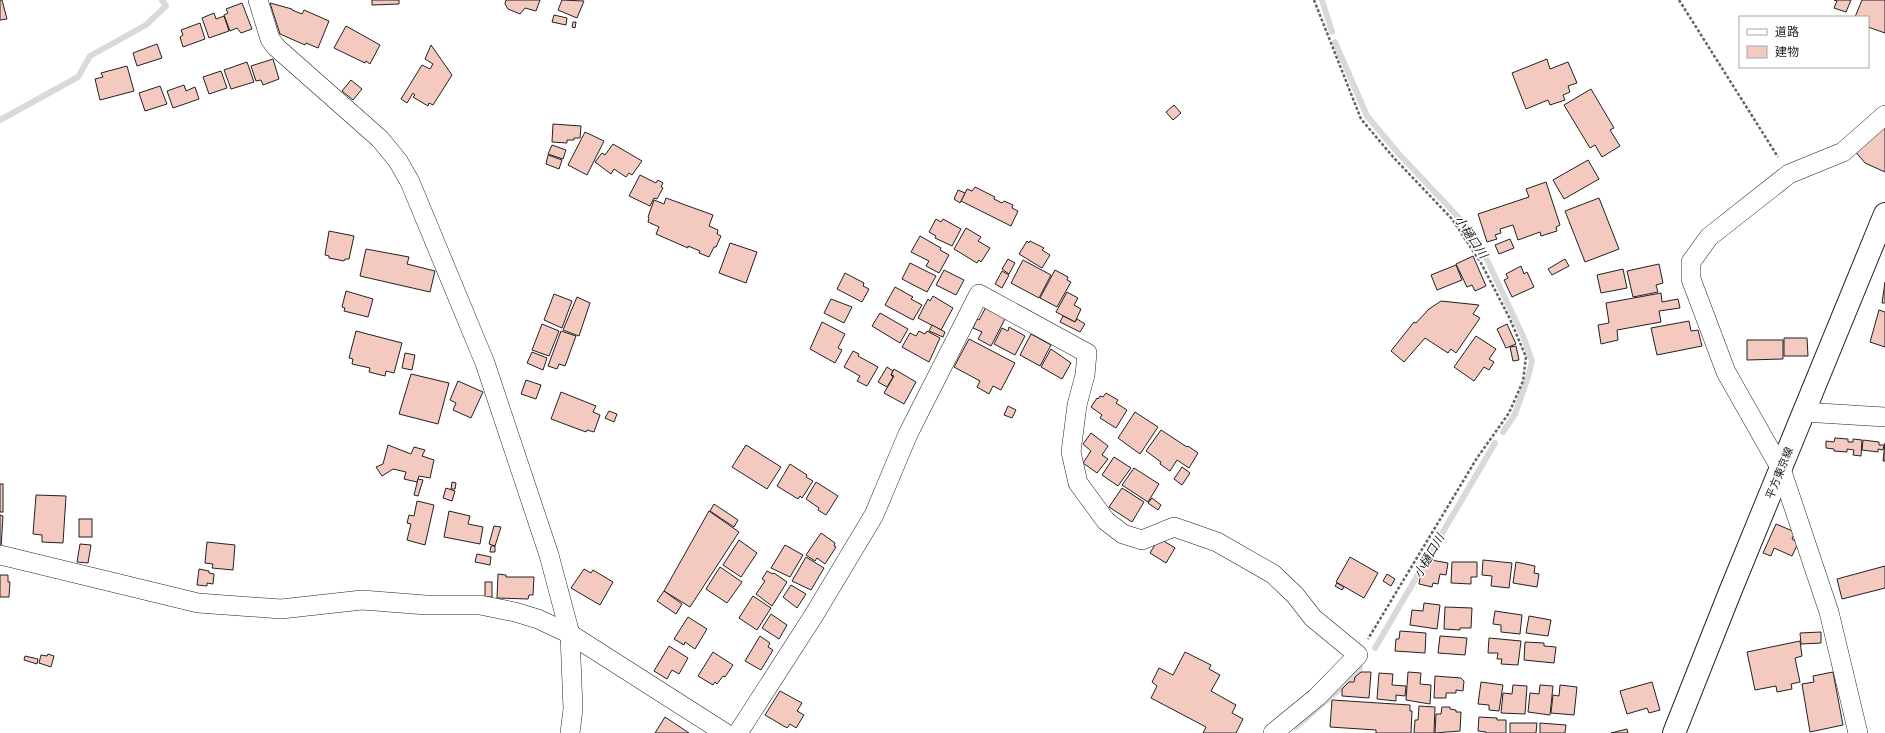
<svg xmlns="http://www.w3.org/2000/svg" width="1885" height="733" viewBox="0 0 1885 733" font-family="'Titillium Web','Noto Sans JP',sans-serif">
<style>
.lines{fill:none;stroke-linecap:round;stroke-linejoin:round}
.stream{stroke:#d9d9d9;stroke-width:6}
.building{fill:#f3c9c0;stroke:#222}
.minor-casing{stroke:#222;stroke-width:20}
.secondary-casing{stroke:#222;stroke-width:24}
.path{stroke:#646464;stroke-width:2.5;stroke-dasharray:3 2;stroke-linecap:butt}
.minor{stroke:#fff;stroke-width:19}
.secondary{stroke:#fff;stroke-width:22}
.labels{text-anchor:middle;stroke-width:3;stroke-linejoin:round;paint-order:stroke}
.street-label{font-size:11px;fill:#222;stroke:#fff}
.water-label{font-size:12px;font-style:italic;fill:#222;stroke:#fff}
</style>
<rect width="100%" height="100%" fill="#fff"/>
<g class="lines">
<g class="stream">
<polyline points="1322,0 1332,32"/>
<polyline points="1335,42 1367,116 1398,153 1462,221 1488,262 1523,336 1532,361 1528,377 1515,414 1503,432"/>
<polyline points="0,120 78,77 90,56 146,25 166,6 162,0"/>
<polyline points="1375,648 1495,443"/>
<polyline points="1296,727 1352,678 1360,668"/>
</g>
</g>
<g class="building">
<polygon points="0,0 2,0 7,19 0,20"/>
<polygon points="372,0 399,0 399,4 372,5"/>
<polygon points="506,0 540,0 536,11 525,8 520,14 508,9 505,4"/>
<polygon points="562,0 584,1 577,18 558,10"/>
<polygon points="1834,0 1851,0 1846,12 1834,8 1837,1"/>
<polygon points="1862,0 1885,0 1885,33 1868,27 1868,17 1855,17"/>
<polygon points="242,3 252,29 241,33 237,28 230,31 224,15 228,13 226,9"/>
<polygon points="270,3 292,9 292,10 302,14 304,10 329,21 318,48 306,43 305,45 280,34"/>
<polygon points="214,13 216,19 224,16 229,31 209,38 202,18"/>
<polygon points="554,15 567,18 566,25 552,22"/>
<polygon points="573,22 576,22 575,28 572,27"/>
<polygon points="200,23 205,39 183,47 180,37 183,35 181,30"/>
<polygon points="346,26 380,45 370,64 366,61 365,63 334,48"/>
<polygon points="157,44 162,58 137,66 133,53"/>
<polygon points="431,45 452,75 433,105 429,103 428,106 413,97 415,95 413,93 407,103 401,99 422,65 430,69 433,64 425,59"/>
<polygon points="273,59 279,79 263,85 261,80 256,81 251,66"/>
<polygon points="1547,59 1550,69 1568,62 1577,83 1568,86 1570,92 1563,95 1565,100 1550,105 1548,100 1526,109 1512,73"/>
<polygon points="247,62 254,82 231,89 224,70"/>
<polygon points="127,66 134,91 100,100 95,79 103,77 101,73"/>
<polygon points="221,71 227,88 209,94 203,77"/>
<polygon points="351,80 362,89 353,100 342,91"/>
<polygon points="184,85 186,91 195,87 199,99 173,108 167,91"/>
<polygon points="160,86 167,104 145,111 139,93"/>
<polygon points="1591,89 1614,128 1610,130 1620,146 1602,157 1595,145 1590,148 1564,105"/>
<polygon points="1174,105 1181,113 1173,120 1166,112"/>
<polygon points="1885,122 1885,172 1865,163 1854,150"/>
<polygon points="553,124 581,126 580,138 574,138 574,140 567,140 567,143 552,142"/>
<polygon points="585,132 604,141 587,175 568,165"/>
<polygon points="613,144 642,161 632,175 629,173 626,177 614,169 611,174 595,162 602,153 605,155"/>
<polygon points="552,145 566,150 563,159 548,154"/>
<polygon points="548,155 562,160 559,169 546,164"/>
<polygon points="1588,160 1599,179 1564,199 1553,180"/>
<polygon points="640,175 656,183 658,180 663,183 661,187 663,188 657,199 654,198 650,206 629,196"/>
<polygon points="1546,182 1560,225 1556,227 1557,231 1541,236 1540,232 1518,240 1513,225 1500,229 1501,233 1495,235 1497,239 1487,242 1478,214 1529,197 1526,189"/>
<polygon points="975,187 995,197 994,199 1002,203 1004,201 1013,205 1012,208 1018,211 1011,226 961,201 967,189 972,191"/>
<polygon points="958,190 965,193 960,203 954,199"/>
<polygon points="666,198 713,215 709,226 718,230 717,234 721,236 716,247 714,247 709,257 699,253 700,251 688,246 688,248 656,234 659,227 648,222 649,218 648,217 654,200 664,204"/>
<polygon points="1599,198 1619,249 1585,262 1565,211"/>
<polygon points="936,219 941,222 943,219 961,229 952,246 935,238 936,236 929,232"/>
<polygon points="966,228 981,237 978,241 990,248 981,262 979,260 977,263 954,249"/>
<polygon points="329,231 354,236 349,259 345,259 344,261 329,258 329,256 325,255"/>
<polygon points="920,236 941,248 940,250 949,255 939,273 926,266 929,261 911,252"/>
<polygon points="1510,239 1514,248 1499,254 1495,245"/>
<polygon points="1027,241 1029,243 1030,241 1044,248 1042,250 1050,255 1042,268 1019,254"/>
<polygon points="730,243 757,252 746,283 719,273"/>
<polygon points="366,249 409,257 407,264 435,271 430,292 360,276"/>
<polygon points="1473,256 1486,286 1475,291 1472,285 1467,287 1456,264"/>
<polygon points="1008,259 1015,263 1009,274 1002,269"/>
<polygon points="1565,259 1569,266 1552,275 1548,269"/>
<polygon points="1023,260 1051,275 1039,298 1011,283"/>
<polygon points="910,263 936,276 927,292 902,279"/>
<polygon points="1659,264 1663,283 1656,285 1658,292 1633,297 1627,271"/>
<polygon points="1456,265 1462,280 1437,290 1431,275"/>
<polygon points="1521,266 1524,274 1527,272 1534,287 1512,297 1504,280 1508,278 1506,274"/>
<polygon points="1623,269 1627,288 1601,293 1597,275"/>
<polygon points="944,270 964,280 956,295 936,285"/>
<polygon points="1055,270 1068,277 1067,280 1071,282 1057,307 1040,298"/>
<polygon points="1002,271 1009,275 1002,288 995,284"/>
<polygon points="845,273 864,283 863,286 869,289 862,302 837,289"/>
<polygon points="1885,282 1885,303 1882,303"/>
<polygon points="895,287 913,297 911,299 922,305 913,320 885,305"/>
<polygon points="346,291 373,299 368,317 344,311 345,308 342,307"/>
<polygon points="1067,292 1078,298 1074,305 1081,309 1075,322 1056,312"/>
<polygon points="1661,293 1662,302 1678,299 1680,308 1659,311 1661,322 1617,330 1618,340 1601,344 1598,325 1609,323 1606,303"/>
<polygon points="554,294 572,301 562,328 544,320"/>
<polygon points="933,296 953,308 941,330 918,318 928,299 930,301"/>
<polygon points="577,297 590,303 579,336 563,330"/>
<polygon points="831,299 852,307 844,323 824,313"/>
<polygon points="1441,301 1479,305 1473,314 1480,318 1456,353 1451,349 1448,353 1425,338 1404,362 1391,351 1414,322 1416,323 1429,309"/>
<polygon points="986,307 1006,317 991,346 978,339 982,332 973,328 977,319 979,320"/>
<polygon points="1879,310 1885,312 1885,347 1870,342"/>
<polygon points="880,313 908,329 900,343 872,326"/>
<polygon points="1063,316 1075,322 1077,319 1085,324 1080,332 1060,322"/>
<polygon points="1689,321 1691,331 1698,330 1702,346 1657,355 1651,328"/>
<polygon points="822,322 845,334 838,348 842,350 835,363 810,349"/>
<polygon points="542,324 559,331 549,356 532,350"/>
<polygon points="1507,324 1516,344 1506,348 1497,329"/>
<polygon points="932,325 945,332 943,337 929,331"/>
<polygon points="1009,327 1025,336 1015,355 994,344 1002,328 1008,331"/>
<polygon points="356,331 402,343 394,373 386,371 385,376 369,372 370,368 352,364 353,359 349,358"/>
<polygon points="561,331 576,336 565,366 559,364 557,369 548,366"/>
<polygon points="919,331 925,334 927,331 940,338 929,362 902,347 910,333 916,336"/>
<polygon points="1031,334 1051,345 1040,366 1020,355"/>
<polygon points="1476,336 1496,349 1489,359 1494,362 1489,370 1484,367 1474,381 1454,367"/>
<polygon points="1784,338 1807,338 1808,356 1784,356"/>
<polygon points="969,339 1015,363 1001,390 993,386 989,394 977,387 980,381 954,367"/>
<polygon points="1747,340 1783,340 1783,359 1747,360"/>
<polygon points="1516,346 1519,360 1513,361 1510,347"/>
<polygon points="1051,349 1071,363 1062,379 1041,367"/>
<polygon points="853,351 859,354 858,356 878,367 867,386 857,381 860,376 844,367"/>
<polygon points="532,352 547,358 543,370 527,363"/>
<polygon points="405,353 415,355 412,370 402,368"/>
<polygon points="887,367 893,371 891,375 893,377 887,387 878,382"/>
<polygon points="894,369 916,382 904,404 884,393 894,376 891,375"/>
<polygon points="411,374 449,383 438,424 399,414"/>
<polygon points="526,380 541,385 536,399 521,394"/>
<polygon points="458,381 483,392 471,418 453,410 456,403 450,400"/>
<polygon points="561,392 596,406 593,412 600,415 594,432 587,430 586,432 551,419"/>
<polygon points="1106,393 1118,400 1116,403 1127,410 1116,428 1100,418 1102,415 1091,407 1097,398 1098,399 1100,396 1103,397"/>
<polygon points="1008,406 1016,410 1012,418 1004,415"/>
<polygon points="609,411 617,414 614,422 605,418"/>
<polygon points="1135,412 1158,427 1140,454 1118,438"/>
<polygon points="1161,430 1187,447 1188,446 1198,453 1189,468 1177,460 1170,471 1160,464 1161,462 1146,451"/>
<polygon points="1091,433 1108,446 1102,455 1108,459 1097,473 1083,463 1091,451 1083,444"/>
<polygon points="1835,438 1848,439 1848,442 1853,442 1853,439 1862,440 1861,456 1853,455 1854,450 1847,449 1847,452 1834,451 1834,449 1826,448 1826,441 1834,442"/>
<polygon points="1863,440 1879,442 1879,445 1884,445 1883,450 1878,449 1878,452 1862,450"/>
<polygon points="1885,443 1885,461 1883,461"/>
<polygon points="388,445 411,454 414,447 425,450 422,456 434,460 430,478 419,476 417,482 404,479 406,472 393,469 382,476 376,467 383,464"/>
<polygon points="746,445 781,467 767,489 732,467"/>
<polygon points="1114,457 1131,468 1118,486 1102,475"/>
<polygon points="790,464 807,475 806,477 813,481 802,498 800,496 798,499 777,486"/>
<polygon points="1182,467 1190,473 1182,485 1174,479"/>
<polygon points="1134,468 1159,484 1148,502 1122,485"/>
<polygon points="418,479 423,480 418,496 414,495"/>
<polygon points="452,482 456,483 455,489 451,489"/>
<polygon points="816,482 838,496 826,515 818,510 819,508 806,499"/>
<rect x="0" y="484" width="3" height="28"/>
<polygon points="446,488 455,491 452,501 443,498"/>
<polygon points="1122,488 1144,502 1132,522 1109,507"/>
<polygon points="36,495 66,496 63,543 42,542 42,535 33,534"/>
<polygon points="1152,498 1161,505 1158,510 1148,503"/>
<polygon points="417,501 434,505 425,545 407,540 411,524 407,523 409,515 414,516"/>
<polygon points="714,504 738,520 734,527 710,511"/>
<polygon points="449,511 470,516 468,524 483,527 480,544 444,537"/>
<polygon points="709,511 739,532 690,607 664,591"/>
<polygon points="0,515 3,516 1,548 0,547"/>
<rect x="79" y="519" width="13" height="18"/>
<polygon points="1776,524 1795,532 1792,539 1798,543 1792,556 1774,548 1771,556 1763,553"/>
<polygon points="494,526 501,527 495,546 489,544"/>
<polygon points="821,533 835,543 834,546 836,547 825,564 817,558 815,561 806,555"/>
<polygon points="1159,538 1175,548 1166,563 1150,553"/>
<polygon points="739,540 757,553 741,577 723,565"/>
<polygon points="207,542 235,545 233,570 212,568 213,564 205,563"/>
<polygon points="80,544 91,545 88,563 77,562"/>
<polygon points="785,545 803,555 790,577 771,568"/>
<polygon points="491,546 495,546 495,552 490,552"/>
<polygon points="477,554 491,557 490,565 475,562"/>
<polygon points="806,557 824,568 811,590 792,581"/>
<polygon points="1350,557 1378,573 1364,598 1336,582"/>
<polygon points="1431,560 1448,563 1446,575 1440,574 1438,584 1433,583 1432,587 1419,584 1422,564 1430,565"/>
<polygon points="1483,560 1512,563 1509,588 1491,586 1492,576 1482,575"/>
<polygon points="1452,562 1477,562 1477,577 1471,577 1471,584 1451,583"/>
<polygon points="1516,562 1535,566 1534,573 1539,574 1537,587 1513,583"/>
<polygon points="1885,566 1885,588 1842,599 1837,579"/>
<polygon points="720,567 742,582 727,603 706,589"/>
<polygon points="199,569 209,571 209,573 214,574 213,584 207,583 207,586 197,585"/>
<polygon points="584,569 591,573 593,570 613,582 600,605 571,588"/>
<polygon points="767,571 773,574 774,573 787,582 772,606 756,594 765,581 762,579"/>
<polygon points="498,574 506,575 506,577 534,577 533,595 529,595 528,599 497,598"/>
<polygon points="1387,574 1395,579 1391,586 1383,581"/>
<polygon points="0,575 8,575 8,582 10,582 9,597 0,597"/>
<rect x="485" y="582" width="7" height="15"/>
<polygon points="1337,583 1344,587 1342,590 1335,586"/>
<polygon points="791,585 806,594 797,608 783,597"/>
<polygon points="664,591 682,604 676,614 657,601"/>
<polygon points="753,596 771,608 757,630 739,618"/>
<polygon points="1424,603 1440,605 1437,629 1410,625 1412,610 1423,611"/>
<polygon points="1445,607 1472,608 1471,628 1460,628 1460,630 1444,629"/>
<polygon points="1495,611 1522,615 1520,634 1501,632 1501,625 1493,624"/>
<polygon points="771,614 787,625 779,639 762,628"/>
<polygon points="1529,616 1551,620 1548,636 1526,633"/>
<polygon points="688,617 707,629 695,649 685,642 684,645 674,639"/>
<polygon points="1400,631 1426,633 1425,653 1395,651 1396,639 1399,639"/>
<polygon points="1821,632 1821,643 1801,644 1800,633"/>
<polygon points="760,636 770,643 768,647 773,650 761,670 745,661"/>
<polygon points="1440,636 1467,638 1465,655 1438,653"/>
<polygon points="1489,638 1521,641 1518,665 1501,664 1502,659 1497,659 1498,653 1488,653"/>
<polygon points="1800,641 1802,656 1795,658 1800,682 1791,684 1792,689 1777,692 1776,686 1755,690 1747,652"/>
<polygon points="1525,642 1544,643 1544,646 1556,647 1554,663 1524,660"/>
<polygon points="669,646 688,658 679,674 672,670 667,679 654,671"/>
<polygon points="713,652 733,665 725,677 723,676 717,684 715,682 713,685 698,676"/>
<polygon points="1185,652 1211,665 1209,669 1220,675 1211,691 1236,705 1232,713 1243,719 1236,733 1203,733 1206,727 1151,698 1157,686 1152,682 1159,668 1173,675"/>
<polygon points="48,654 54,656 51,667 39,663 41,655 47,656"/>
<polygon points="25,656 38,659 37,664 24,660"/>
<polygon points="1361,672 1371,672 1369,698 1342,696 1342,689 1349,682 1354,682 1355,677"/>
<polygon points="1408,672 1421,673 1420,684 1431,685 1430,704 1406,700"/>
<polygon points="1833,672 1843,725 1810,732 1802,684 1814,682 1813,676"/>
<polygon points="1379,673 1393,674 1392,685 1406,686 1405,696 1396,695 1396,701 1377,699"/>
<polygon points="1435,676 1461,678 1464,681 1463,691 1456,690 1456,693 1446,693 1446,698 1434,698"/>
<polygon points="1481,682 1503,685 1499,711 1489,710 1489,705 1478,704"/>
<polygon points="1652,682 1660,710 1649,713 1647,708 1627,714 1620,691"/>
<polygon points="1513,685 1527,686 1525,714 1501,713 1503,693 1512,694"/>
<polygon points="1540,685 1553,686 1550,715 1528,712 1530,693 1539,694"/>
<polygon points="1560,685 1577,687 1574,715 1551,713 1553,695 1559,696"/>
<polygon points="780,691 802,703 797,711 804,715 796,728 790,724 787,728 765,715"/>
<polygon points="1332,700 1410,705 1410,711 1412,711 1411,733 1376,733 1376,730 1330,727"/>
<polygon points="1419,706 1435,707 1434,733 1414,733 1415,720 1418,720"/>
<polygon points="1442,707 1450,707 1450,709 1456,710 1456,712 1461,712 1460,731 1435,733 1436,714 1441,714"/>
<polygon points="665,717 689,733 655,733"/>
<polygon points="1479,717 1497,718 1497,720 1506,720 1506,733 1486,733 1486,732 1478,731"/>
<polygon points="1510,723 1537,723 1536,733 1510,733"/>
<polygon points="1540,723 1566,725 1565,733 1540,733"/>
<polygon points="1627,729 1628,733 1611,733"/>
</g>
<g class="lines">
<defs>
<g id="minor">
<polyline points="258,0 270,39 276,47 380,139 398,161 410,182 485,363 549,555 570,634 573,709 570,733"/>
<polyline points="1803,412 1885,417"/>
<polyline points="0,555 198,603 281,609 362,600 426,605 480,605 515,612 538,619 570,634 725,733"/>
<polyline points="738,733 814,615 874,515 908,434 979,294 1087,353 1085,375 1077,405 1071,452 1078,483 1106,521 1123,534 1142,540 1174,527 1217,542 1273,574 1295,595 1313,618 1358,655 1317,697 1273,733"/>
<polyline points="1858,733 1829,612 1781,469 1726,372 1691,279 1691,262 1709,237 1789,174 1843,152 1885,115"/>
</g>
<polyline id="secondary" points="1674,733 1730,592 1885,214"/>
</defs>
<use href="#minor" class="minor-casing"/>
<use href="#secondary" class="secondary-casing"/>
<g class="path">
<polyline points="1314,0 1361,119 1394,158 1452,219 1481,263 1510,319 1526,357 1523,381 1509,413 1477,458 1368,639"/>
<polyline points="1679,0 1778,157"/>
</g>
<use href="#minor" class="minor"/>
<use href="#secondary" class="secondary"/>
</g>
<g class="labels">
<g class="street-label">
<text transform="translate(1779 473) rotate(-68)" y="4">平方東京線</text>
</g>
<g class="water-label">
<text transform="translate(1471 237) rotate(56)" y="4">小樋口川</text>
<text transform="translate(1429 556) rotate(-60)" y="4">小樋口川</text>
</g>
</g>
<rect x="1739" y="16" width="130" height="52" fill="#ffffff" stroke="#a7a7a7"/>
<rect x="1747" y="29" width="20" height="6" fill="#ffffff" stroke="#a7a7a7"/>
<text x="1775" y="36" font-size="12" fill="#222222">道路</text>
<rect x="1747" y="46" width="20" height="12" fill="#f3c9c0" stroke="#a7a7a7"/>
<text x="1775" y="56" font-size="12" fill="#222222">建物</text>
</svg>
